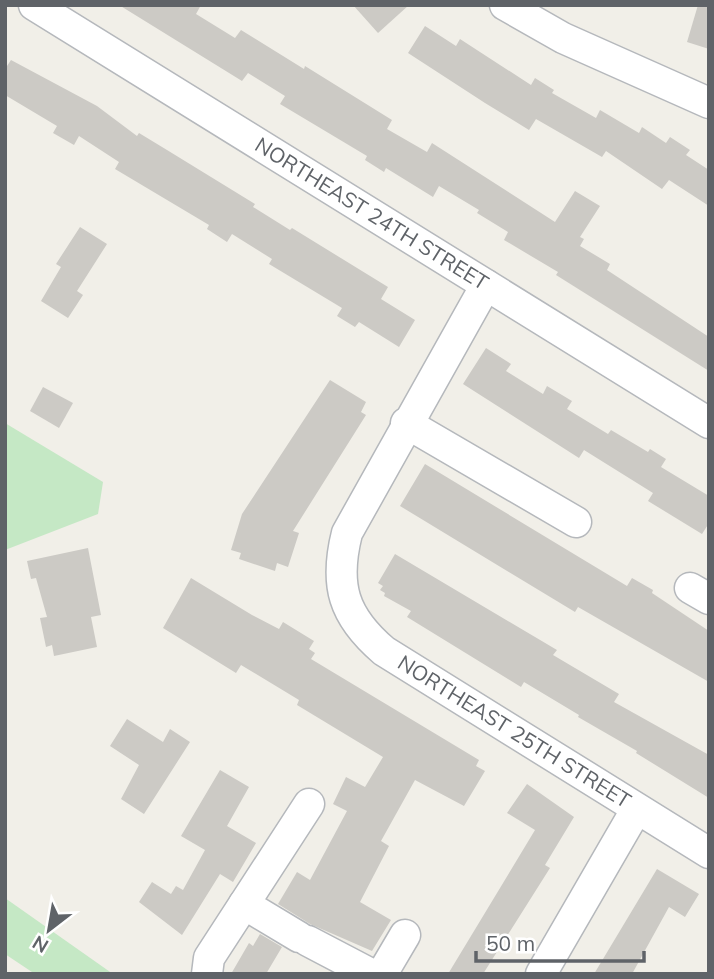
<svg xmlns="http://www.w3.org/2000/svg" width="714" height="979" viewBox="0 0 714 979" font-family="Mulish,sans-serif">
<style>
.green{fill:#c5e8c5}
.building{fill:#cccac5}
.lines{fill:none;stroke-linecap:round;stroke-linejoin:round}
.minor-casing{stroke:#b5b8bc;stroke-width:33}
.minor{stroke:#fff;stroke-width:30}
.labels{text-anchor:middle;stroke-width:5;stroke-linejoin:round;paint-order:stroke}
.street-label{font-size:21px;fill:#5f6368;stroke:#fff}
</style>
<rect width="100%" height="100%" fill="#f1efe8"/>
<g class="green">
<polygon points="5,423 103,482 98,514 5,550"/>
<polygon points="5,898 113,974 35,974 5,954"/>
</g>
<g class="building">
<polygon points="119,5 201,5 196,14 235,38 241,30 304,69 305,66 392,120 387,129 427,152 432,143 555,222 575,191 600,206 580,237 584,239 580,246 610,264 607,270 709,337 709,371 556,275 558,272 504,240 508,232 477,213 479,210 439,186 433,197 386,168 384,172 365,160 367,156 280,104 285,96 248,73 242,81"/>
<polygon points="353,5 409,5 378,33"/>
<polygon points="698,5 709,5 709,49 687,42"/>
<polygon points="425,26 456,46 460,39 531,85 535,78 554,90 552,93 596,118 600,110 639,133 642,127 666,143 670,137 690,150 686,155 709,170 709,206 669,180 662,189 606,151 602,157 536,119 529,130 485,103 408,53"/>
<polygon points="11,60 97,106 137,136 139,133 167,150 255,204 253,207 290,230 292,228 388,287 381,299 415,320 399,347 359,322 355,327 337,316 342,308 269,264 272,259 232,234 227,242 207,229 209,225 115,169 119,162 79,136 74,145 53,133 57,126 5,95 5,69"/>
<polygon points="80,227 107,244 77,291 83,295 68,318 41,301 61,267 56,264"/>
<polygon points="486,348 511,364 506,371 543,394 547,386 572,401 567,409 608,434 611,430 648,452 650,449 666,459 661,467 709,496 709,523 702,534 648,501 653,493 584,450 579,458 463,384"/>
<polygon points="330,380 366,402 361,412 366,415 293,531 299,533 288,567 277,563 275,571 239,559 241,553 231,550 242,514"/>
<polygon points="43,387 73,403 59,428 30,411"/>
<polygon points="425,464 627,586 632,578 653,590 652,593 709,631 709,682 578,607 575,612 400,506"/>
<polygon points="88,548 101,615 91,617 97,647 54,656 52,645 46,647 40,618 47,617 36,578 31,579 27,561"/>
<polygon points="395,554 557,650 553,655 619,694 614,702 709,755 709,798 636,753 637,751 578,717 579,715 524,682 521,687 407,617 411,611 384,596 385,593 380,590 383,586 378,583"/>
<polygon points="191,578 252,615 279,629 283,622 314,641 309,649 315,653 311,659 479,760 476,766 485,771 464,806 415,780 381,841 389,846 360,902 391,920 372,951 310,924 278,904 297,872 310,880 347,811 333,804 346,777 365,787 383,757 297,705 299,700 241,665 236,673 163,628"/>
<polygon points="127,719 163,742 170,729 190,742 144,814 121,799 139,765 110,746"/>
<polygon points="220,770 249,787 227,826 256,843 233,882 220,874 182,935 139,902 152,882 171,894 176,886 183,890 205,850 181,836"/>
<polygon points="527,784 574,817 545,865 550,868 483,974 448,974 535,830 507,813"/>
<polygon points="657,869 699,894 685,917 669,907 632,974 594,974"/>
<polygon points="260,934 282,947 266,974 231,974 249,943 253,946"/>
</g>
<g class="lines">
<defs>
<g id="minor">
<path id="s1" d="M 34,5 L 709,423"/>
<polyline points="505,5 563,38 709,103"/>
<path id="s2" d="M 486,285 L 347,533 C 334,585 343,616 384,651 L 709,853"/>
<polyline points="406,423 576,522"/>
<polyline points="690,588 709,599"/>
<polyline points="244,904 299,937"/>
<polyline points="308,941 371,974"/>
<polyline points="207,974 209,958 309,804"/>
<polyline points="382,974 405,935"/>
<polyline points="541,974 636,810"/>
</g>
</defs>
<use href="#minor" class="minor-casing"/>
<use href="#minor" class="minor"/>
</g>
<g class="labels">
<g class="street-label">
<text dy="7" stroke="none"><textPath href="#s1" startOffset="397">NORTHEAST 24TH STREET</textPath></text>
<text dy="7" stroke="none"><textPath href="#s2" startOffset="570">NORTHEAST 25TH STREET</textPath></text>
</g>
</g>
<rect width="714" height="979" fill="none" stroke="#5f6368" stroke-width="14"/>
<g transform="translate(49 930) rotate(211)" stroke="#ffffff" stroke-width="5" paint-order="stroke">
<path d="M0-5L12 26L0 18L-12 26Z" fill="#5f6368"/>
<text y="-10" font-size="19" font-weight="bold" text-anchor="middle" fill="#5f6368">N</text>
</g>
<path d="M476 951v10h168v-10" fill="none" stroke="#5f6368" stroke-width="3.5"/>
<text x="486" y="951" font-size="21" fill="#5f6368" stroke="#ffffff" stroke-width="5" paint-order="stroke">50 m</text>
</svg>
